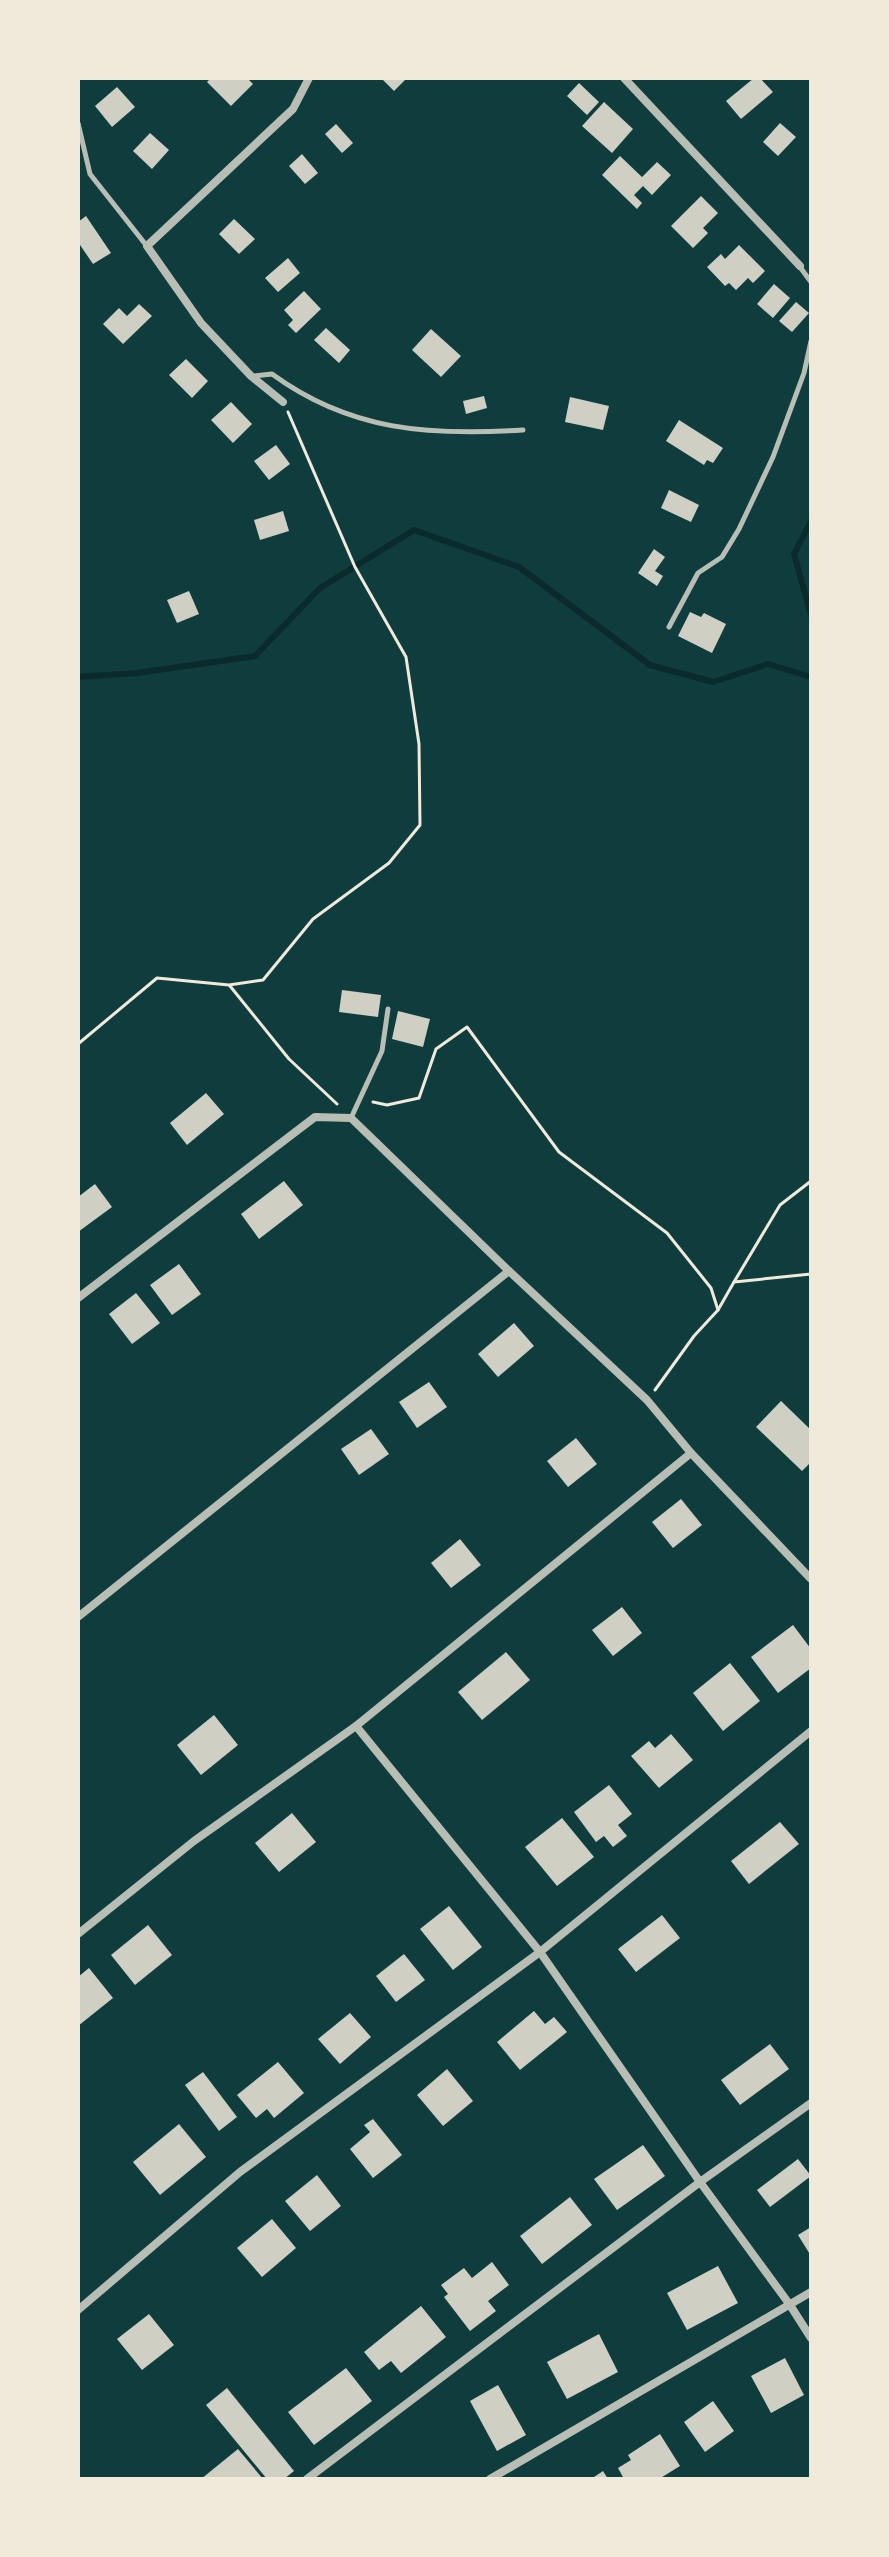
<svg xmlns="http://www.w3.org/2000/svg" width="889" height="2557" viewBox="0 0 889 2557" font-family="Overpass,sans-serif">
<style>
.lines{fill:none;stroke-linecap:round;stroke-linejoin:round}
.stream{stroke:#0a2a2b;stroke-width:6}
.building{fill:#cfcfc3}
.path{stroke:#f1e9da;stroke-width:3}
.service{stroke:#b8beb3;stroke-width:5}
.minor{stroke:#b8beb3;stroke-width:8}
</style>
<rect width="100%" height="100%" fill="#0f3d3e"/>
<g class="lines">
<g class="stream">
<polyline points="811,521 794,554 811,615"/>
<polyline points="78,677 137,673 255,656 320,588 414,530 519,567 650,665 713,682 768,664 811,677"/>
</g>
</g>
<g class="building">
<polygon points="211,78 247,78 253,84 231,106 207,82"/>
<polygon points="381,78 407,78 394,91"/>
<polygon points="754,78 760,78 773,92 741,119 726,101"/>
<polygon points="579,83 599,102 587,115 567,96"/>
<polygon points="117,87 135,107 112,127 95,106"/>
<polygon points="604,102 633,129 612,153 582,126"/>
<polygon points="780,123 796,137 778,156 763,142"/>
<polygon points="336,124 353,143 342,153 325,134"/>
<polygon points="150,133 169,150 152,169 133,151"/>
<polygon points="302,154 318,173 305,184 289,166"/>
<polygon points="620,156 642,177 657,162 671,175 652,195 643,186 634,195 642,203 637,209 602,175"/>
<polygon points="701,196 718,213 703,228 708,233 693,248 671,226"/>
<polygon points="86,216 111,253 93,264 78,242 78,222"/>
<polygon points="234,219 255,239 239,254 219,234"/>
<polygon points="739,245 765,271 753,283 748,278 736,290 729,283 725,286 707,267 721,254 725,259"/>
<polygon points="288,258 300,273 278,292 265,278"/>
<polygon points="774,284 790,298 773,318 757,304"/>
<polygon points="304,291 321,309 296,333 288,325 293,320 284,310"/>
<polygon points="796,302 809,313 792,332 779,321"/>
<polygon points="139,304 152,316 123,344 103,324 119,308 127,316"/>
<polygon points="326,328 350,350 339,363 314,340"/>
<polygon points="431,329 461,356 441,377 412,350"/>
<polygon points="186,359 208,381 192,398 169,375"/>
<polygon points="484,396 487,408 466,414 463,401"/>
<polygon points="570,397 609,406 603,430 565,422"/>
<polygon points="231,402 252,424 233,443 211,420"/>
<polygon points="679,420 723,448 713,463 707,460 704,465 666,441"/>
<polygon points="276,445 290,464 269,480 254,461"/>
<polygon points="669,490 699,505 691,522 661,508"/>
<polygon points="283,511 289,531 260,540 254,520"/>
<polygon points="654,549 665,557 655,571 663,576 657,586 638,573"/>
<polygon points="189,591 199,614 177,623 167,600"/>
<polygon points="690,612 701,617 704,613 726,624 712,653 678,636"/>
<polygon points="342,990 381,995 378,1017 339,1012"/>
<polygon points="398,1011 430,1019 423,1047 392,1039"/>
<polygon points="206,1093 224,1114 187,1145 170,1123"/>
<polygon points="284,1181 303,1205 259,1239 241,1214"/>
<polygon points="95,1184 112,1207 78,1232 78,1197"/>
<polygon points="179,1264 201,1294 172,1315 150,1285"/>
<polygon points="136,1293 160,1323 132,1344 109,1314"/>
<polygon points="514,1323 534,1346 498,1377 478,1354"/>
<polygon points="429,1382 447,1407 417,1428 399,1402"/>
<polygon points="781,1401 811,1430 811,1462 802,1471 756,1427"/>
<polygon points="371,1429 389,1454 359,1475 341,1449"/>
<polygon points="576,1438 597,1464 568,1487 547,1461"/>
<polygon points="681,1499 702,1525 673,1548 652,1522"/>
<polygon points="460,1539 481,1565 451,1588 431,1563"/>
<polygon points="622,1607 642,1633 613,1656 592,1630"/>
<polygon points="793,1625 811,1649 811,1668 778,1693 751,1657"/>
<polygon points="506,1652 530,1680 482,1720 458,1692"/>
<polygon points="730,1663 760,1701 723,1731 693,1693"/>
<polygon points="214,1715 238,1745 201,1775 177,1745"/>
<polygon points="671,1734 693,1760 659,1788 631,1756 649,1741 655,1748"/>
<polygon points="609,1785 632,1814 618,1825 627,1836 613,1847 604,1836 596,1842 574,1812"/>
<polygon points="292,1813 316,1842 279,1872 255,1843"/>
<polygon points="562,1818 594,1857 557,1886 525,1847"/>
<polygon points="780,1822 799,1844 749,1884 731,1861"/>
<polygon points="449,1906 482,1947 453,1970 420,1929"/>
<polygon points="662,1915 680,1938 636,1972 618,1949"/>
<polygon points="148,1925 172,1955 135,1985 111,1955"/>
<polygon points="404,1954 425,1980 396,2002 376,1976"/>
<polygon points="89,1968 113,1998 78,2026 78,1977"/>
<polygon points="534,2011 545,2024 554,2017 567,2032 520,2070 497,2042"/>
<polygon points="350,2013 371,2037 340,2064 318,2039"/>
<polygon points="770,2044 789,2069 740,2105 721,2080"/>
<polygon points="278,2062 304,2093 274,2118 267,2109 256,2118 237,2095"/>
<polygon points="447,2069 473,2101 443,2126 417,2095"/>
<polygon points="203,2072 237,2117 219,2131 185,2085"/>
<polygon points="373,2119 402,2155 373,2178 350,2149 370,2132 364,2125"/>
<polygon points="179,2124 206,2157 160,2195 133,2162"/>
<polygon points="643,2145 665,2176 617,2210 594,2179"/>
<polygon points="798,2159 811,2176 770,2207 757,2190"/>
<polygon points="317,2175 341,2206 310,2231 285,2201"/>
<polygon points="570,2197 592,2225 542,2264 520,2236"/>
<polygon points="272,2219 296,2248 262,2277 237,2248"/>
<polygon points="811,2227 811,2256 798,2235"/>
<polygon points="492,2262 509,2285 488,2301 496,2311 470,2331 444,2297 448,2294 441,2285 464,2268 472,2278"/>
<polygon points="718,2266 738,2303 687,2330 667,2293"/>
<polygon points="421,2306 446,2337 401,2373 391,2361 379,2370 364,2352"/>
<polygon points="149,2314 174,2345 142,2370 117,2339"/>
<polygon points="599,2334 618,2372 567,2399 547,2362"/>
<polygon points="785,2358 804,2395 771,2413 751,2376"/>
<polygon points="346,2368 372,2401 314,2445 288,2412"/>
<polygon points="498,2385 526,2435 497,2451 470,2401"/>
<polygon points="227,2388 294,2471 284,2479 267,2479 206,2405"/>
<polygon points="713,2401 734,2431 705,2452 684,2422"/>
<polygon points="660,2434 680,2466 659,2479 624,2479 618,2468 631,2460 628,2455"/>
<polygon points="238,2449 263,2479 201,2479"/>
<polygon points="603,2471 608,2479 591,2479"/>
</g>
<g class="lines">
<g class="path">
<polyline points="230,986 289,1059 337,1104"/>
<polyline points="78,1044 157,978 229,985 263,980 313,919 389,863 420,825 419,744 406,657 355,567 288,412"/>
<polyline points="373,1102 387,1105 419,1098 436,1049 467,1027 559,1152 667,1233 711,1288 718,1310"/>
<polyline points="734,1282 780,1205 811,1181"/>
<polyline points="655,1390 694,1336 718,1310 734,1282 811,1274"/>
</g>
<g class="service">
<polyline points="78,123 90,174 146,245"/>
<polyline points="800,267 811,282"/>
<path d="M 253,376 L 272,374 C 350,431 429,436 523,430"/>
<polyline points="669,627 698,573 722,557 739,529 773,457 804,373 811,341"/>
<polyline points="351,1118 382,1051 388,1009"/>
</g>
<g class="minor">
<polyline points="624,78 800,266"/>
<polyline points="283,402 251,376 201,323 147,246 293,109 309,78"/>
<polyline points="78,1298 315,1117 351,1118 509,1271 647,1400 691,1453 811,1579"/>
<polyline points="78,1617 509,1271"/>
<polyline points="356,1726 540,1952 700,2182 790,2305 811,2338"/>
<polyline points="78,1934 194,1841 356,1726 691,1453"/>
<polyline points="78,2310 240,2172 540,1952 811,1731"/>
<polyline points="307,2479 700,2182 811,2103"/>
<polyline points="490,2479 811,2292"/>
</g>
</g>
<rect width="889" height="2557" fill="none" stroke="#f1e9da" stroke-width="160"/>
</svg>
